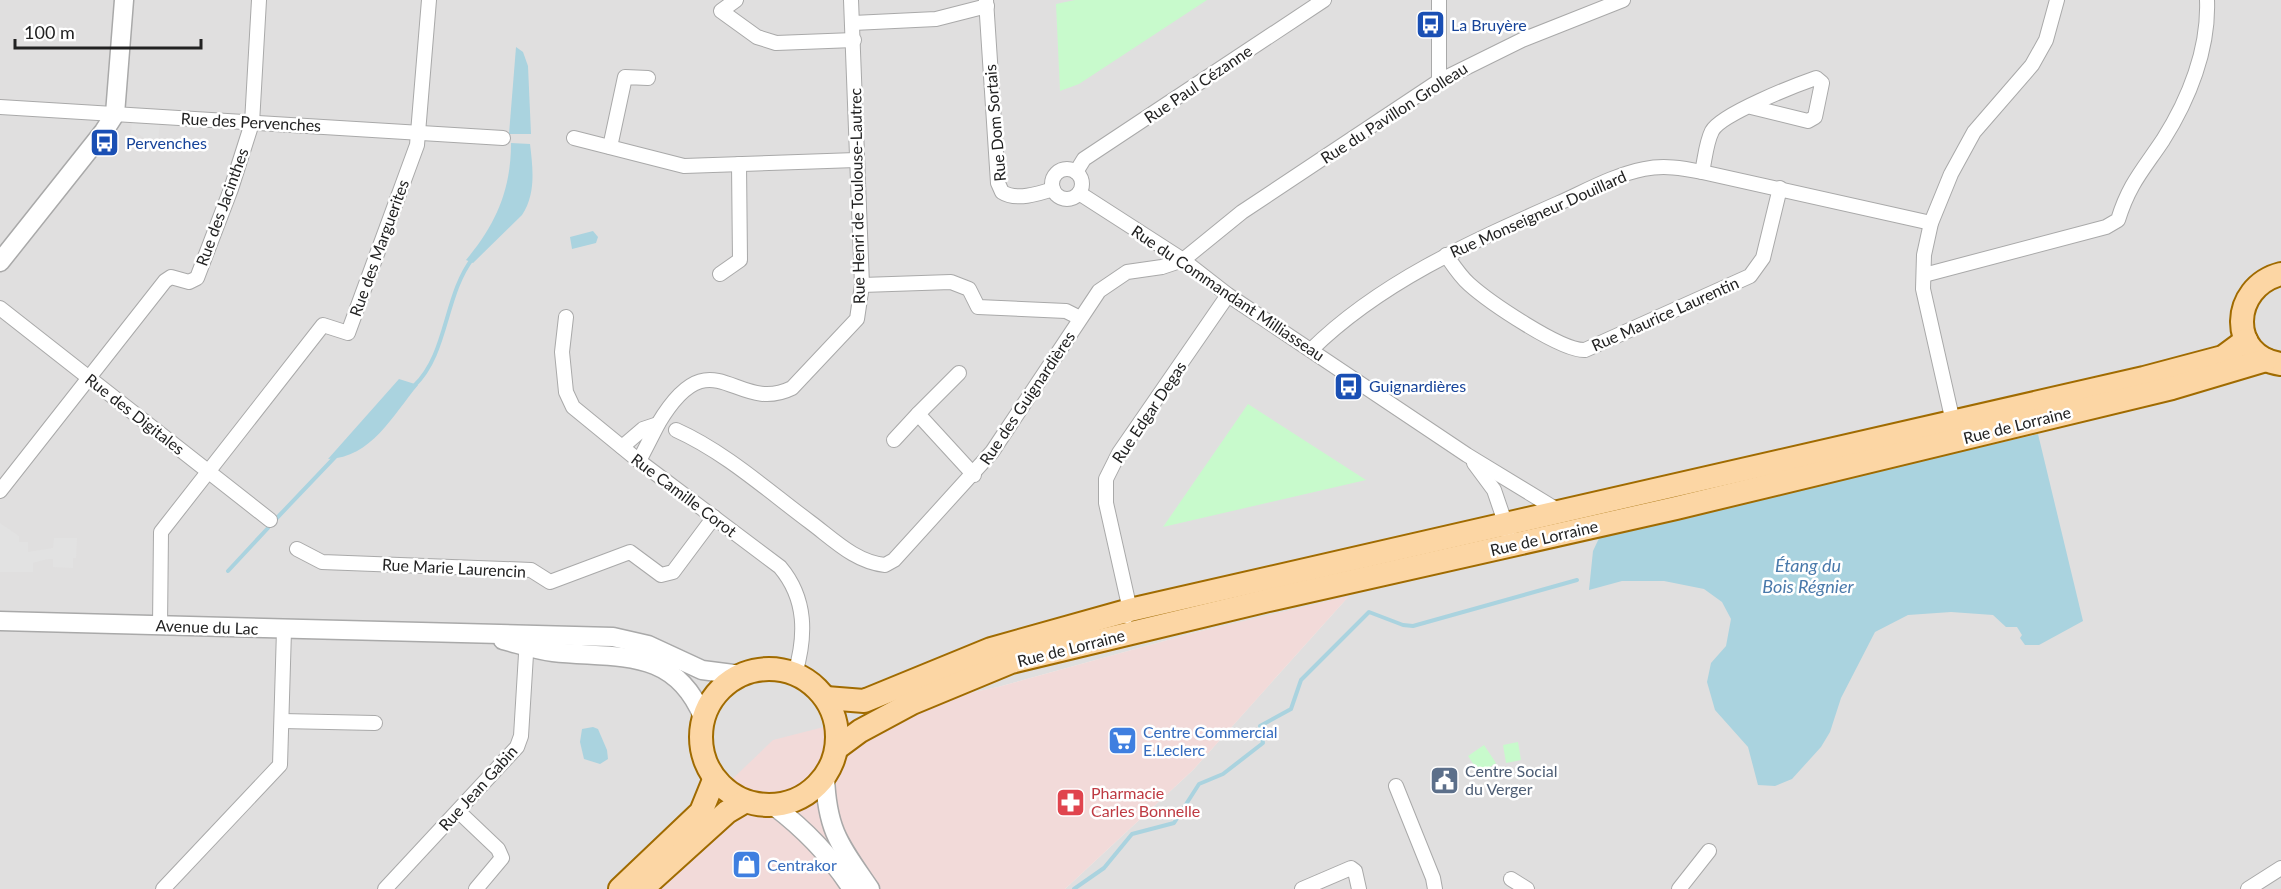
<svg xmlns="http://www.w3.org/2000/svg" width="2281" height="889" viewBox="0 0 2281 889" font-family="Lato,sans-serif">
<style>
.residential{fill:#e0dfdf}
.commercial{fill:#f2dad9}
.park{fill:#c8facc}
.parking{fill:#e2e2e2}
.water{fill:#aad3df}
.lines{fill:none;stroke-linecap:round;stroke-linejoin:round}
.stream{stroke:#aad3df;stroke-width:4}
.minor-casing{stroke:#a9a9a9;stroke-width:16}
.tertiary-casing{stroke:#a9a9a9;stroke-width:21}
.primary-casing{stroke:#a06b00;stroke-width:26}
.minor{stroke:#fff;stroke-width:14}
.tertiary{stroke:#fff;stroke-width:18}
.primary{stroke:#fcd6a4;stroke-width:22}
.labels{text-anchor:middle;stroke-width:5;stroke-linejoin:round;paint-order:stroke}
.transit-label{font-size:16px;fill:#164399;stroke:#fff;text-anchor:start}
.street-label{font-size:16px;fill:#222;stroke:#fff}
.shop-label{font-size:16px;fill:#366cbe;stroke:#fff;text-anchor:start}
.service-label{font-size:16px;fill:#4e5e75;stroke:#fff;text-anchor:start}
.health-label{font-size:16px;fill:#be3a42;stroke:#fff;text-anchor:start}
.water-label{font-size:18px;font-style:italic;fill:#4a7aab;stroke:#fff}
</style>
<rect width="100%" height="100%" fill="#f2efe9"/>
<polygon class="residential" points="0,0 2281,0 2281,889 1065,889 1193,770 1348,597 1193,633 998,687 906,706 618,889 0,889"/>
<polygon class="commercial" points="1349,596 1193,770 1065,889 618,889 773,740 906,706 998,687 1193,633"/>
<g class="park">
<polygon points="1075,0 1207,0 1079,84 1060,91 1056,4"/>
<polygon points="1248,404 1366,480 1163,527"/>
<polygon points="1518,742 1521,760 1506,763 1503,745"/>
<polygon points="1484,745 1496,763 1480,774 1468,756"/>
</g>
<g class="parking">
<polygon points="132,120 160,122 158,142 148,141 140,135 131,134"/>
<polygon points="0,523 19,536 19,542 28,542 28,552 53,548 54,538 77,538 76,558 73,558 73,568 53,567 53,559 48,559 33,563 33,572 0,572"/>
</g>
<g class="water">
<polygon points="516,47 523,52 528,66 531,134 509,134"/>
<path d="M 511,143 L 530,144 C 533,169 536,194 522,215 L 473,263 L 466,260 C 496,224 511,190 511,143 Z"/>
<polygon points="593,231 598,237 596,243 572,249 570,237"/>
<path d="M 399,379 L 418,385 C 393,415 371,458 328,459 Z"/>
<polygon points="2038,434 2083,621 2039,645 2025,645 2020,638 2022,635 2017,627 2006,627 1993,615 1951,612 1908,615 1875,632 1841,698 1830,732 1821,747 1792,779 1775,786 1758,785 1748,747 1715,710 1707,682 1711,663 1726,646 1731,619 1722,602 1704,589 1664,581 1622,581 1589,590 1593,551 1601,534"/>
<polygon points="593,727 598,729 607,750 608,759 600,764 584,759 580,742 582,729"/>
</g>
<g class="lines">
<g class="stream">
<path d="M 414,386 C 448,354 444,295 473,258"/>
<polyline points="275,520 335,457"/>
<polyline points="228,571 268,528"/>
<polyline points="1074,889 1104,868 1132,834 1174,823 1199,784 1223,774 1263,743 1260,726 1291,709 1301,680 1369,612 1403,625 1413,626 1577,580"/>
</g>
<defs>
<g id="minor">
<polyline points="736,0 721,11 757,37 776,43 854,40"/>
<path d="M 986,0 L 998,183 L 1002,192 C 1016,201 1038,194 1053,189"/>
<polyline points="853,23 936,19 987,6"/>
<polyline points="1439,81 1439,0"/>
<polyline points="0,107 503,138"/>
<polyline points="574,138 684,166 856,160"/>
<polyline points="610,147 625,77 648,78"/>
<circle cx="1067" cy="184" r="15"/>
<polyline points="1076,172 1084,159 1324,0"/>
<path d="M 1702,172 C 1705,159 1706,143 1712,131 C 1721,114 1796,85 1816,78 L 1822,83 L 1815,117 L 1808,121 L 1751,107"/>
<polyline points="1079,193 1183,260 1228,295 1467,455 1559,511"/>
<path d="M 1446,255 C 1453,265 1460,276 1469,284 C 1489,302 1561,351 1585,350 L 1750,276 L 1763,258 L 1780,188"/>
<polyline points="720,274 740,260 739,164"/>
<path d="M 1924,275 L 2106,227 L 2118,220 C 2129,184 2143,170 2163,140 C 2189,99 2209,49 2207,0"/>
<polyline points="862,285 951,282 969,289 978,307 1066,311 1080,318"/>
<polyline points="0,308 270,520"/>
<path d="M 566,317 L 562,352 L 566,392 L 573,407 L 639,461 L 780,567 C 807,599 806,636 795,674"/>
<path d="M 1311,350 C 1380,282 1471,242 1559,203 C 1586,191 1614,175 1644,169 C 1664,165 1682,168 1702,172 L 1931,223"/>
<polyline points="959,373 918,414 974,475"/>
<path d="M 658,424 C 712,333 735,416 792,388 L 857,319 L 862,285 L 851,0"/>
<polyline points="1951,428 1953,422 1923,289 1924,255 1931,223 1951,174 1974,132 2032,65 2046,40 2057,0"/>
<path d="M 676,430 C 725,452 767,490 810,522 C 833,539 855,562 885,565 L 894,560 L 992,452 L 1099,291 L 1127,272 L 1162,267 L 1183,260 L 1242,212 L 1439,81 L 1522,40 L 1623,0"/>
<polyline points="894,440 918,414"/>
<polyline points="622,447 643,429 658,424 639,461"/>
<polyline points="1474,463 1494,490 1508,531"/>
<polyline points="0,491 165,281 171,277 189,282 197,278 231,189 252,123 259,0"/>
<polyline points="297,549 322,562 531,570 550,582 630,552 661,575 673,572 714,517"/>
<polyline points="1127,616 1130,610 1106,503 1106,479 1119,453 1228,295"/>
<polyline points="160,626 161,532 323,325 348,333 417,145 429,0"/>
<polyline points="282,721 375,723"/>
<polyline points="1396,786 1433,878 1435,889"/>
<polyline points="458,811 498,849 502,858 476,889"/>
<polyline points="1511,879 1527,889"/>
<polyline points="163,889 280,765 284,630"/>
<polyline points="385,889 517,747 521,736 527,638"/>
<polyline points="1302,889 1351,868 1355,871 1359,889"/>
<polyline points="1679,889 1709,851"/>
<polyline points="2248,889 2281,868"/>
</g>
<g id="tertiary">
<polyline points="0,262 104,131 115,114 124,0"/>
<polyline points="0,621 613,637 648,645 702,670 741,675"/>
<path d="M 503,640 C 519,644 536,650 553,652 C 616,659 674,646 703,717"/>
<path d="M 825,777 C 827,831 840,845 870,889"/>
<path d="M 774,806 C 803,828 832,858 852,889"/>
</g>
<g id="primary">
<path d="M 2281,274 C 2230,287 2228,357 2281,364"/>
<circle cx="769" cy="737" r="68"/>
<polyline points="826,698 864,701 991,649 1130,610 2144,378 2223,357 2246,340"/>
<polyline points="837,748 860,731 912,703 1011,662 1273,599 1676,508 2172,388 2266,360"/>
<polyline points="620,889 701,812 714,780"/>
<polyline points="642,889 727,812 744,802"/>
</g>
</defs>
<use href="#minor" class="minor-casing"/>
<use href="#tertiary" class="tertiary-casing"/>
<use href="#primary" class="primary-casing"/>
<use href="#minor" class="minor"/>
<use href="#tertiary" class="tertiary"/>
<use href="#primary" class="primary"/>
</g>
<defs>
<symbol id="bus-square" viewBox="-11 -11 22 22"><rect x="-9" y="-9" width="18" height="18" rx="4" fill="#1a4fb4" stroke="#fff"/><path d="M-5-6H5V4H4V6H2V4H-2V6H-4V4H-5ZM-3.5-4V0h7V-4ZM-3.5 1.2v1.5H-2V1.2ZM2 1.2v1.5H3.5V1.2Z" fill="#fff"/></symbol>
<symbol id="supermarket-square" viewBox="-11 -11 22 22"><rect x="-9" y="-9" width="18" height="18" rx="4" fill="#3f7fe0" stroke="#fff"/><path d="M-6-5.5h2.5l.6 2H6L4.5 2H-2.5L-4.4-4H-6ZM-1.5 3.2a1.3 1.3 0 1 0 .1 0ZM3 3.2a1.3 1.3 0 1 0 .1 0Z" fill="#fff"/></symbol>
<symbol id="civic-square" viewBox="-11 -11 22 22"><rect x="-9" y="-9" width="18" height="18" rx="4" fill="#5c6f8a" stroke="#fff"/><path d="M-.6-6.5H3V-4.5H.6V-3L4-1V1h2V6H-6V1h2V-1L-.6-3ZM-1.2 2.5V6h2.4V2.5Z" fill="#fff"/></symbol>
<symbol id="pharmacy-square" viewBox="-11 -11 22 22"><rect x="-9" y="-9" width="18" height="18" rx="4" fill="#e0444e" stroke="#fff"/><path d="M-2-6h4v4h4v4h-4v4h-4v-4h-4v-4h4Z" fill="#fff"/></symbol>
<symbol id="shop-square" viewBox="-11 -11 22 22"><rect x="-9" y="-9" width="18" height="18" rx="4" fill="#3f7fe0" stroke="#fff"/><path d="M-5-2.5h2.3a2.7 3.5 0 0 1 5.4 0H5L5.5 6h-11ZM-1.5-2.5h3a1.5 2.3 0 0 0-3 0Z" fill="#fff"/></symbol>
</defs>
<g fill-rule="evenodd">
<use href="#bus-square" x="1414" y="8" width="33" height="33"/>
<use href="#bus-square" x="88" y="126" width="33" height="33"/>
<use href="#bus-square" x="1332" y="370" width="33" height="33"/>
<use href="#supermarket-square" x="1106" y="724" width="33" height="33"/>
<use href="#civic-square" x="1428" y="764" width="33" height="33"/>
<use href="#pharmacy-square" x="1054" y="786" width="33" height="33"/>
<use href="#shop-square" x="730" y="848" width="33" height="33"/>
</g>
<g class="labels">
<g class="transit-label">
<text x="1451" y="31">La Bruyère</text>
<text x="126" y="149">Pervenches</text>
<text x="1369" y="392">Guignardières</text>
</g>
<g class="street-label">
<text transform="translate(1198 84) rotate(-34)" y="6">Rue Paul Cézanne</text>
<text transform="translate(1394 113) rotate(-33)" y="6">Rue du Pavillon Grolleau</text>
<text transform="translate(251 122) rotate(3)" y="6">Rue des Pervenches</text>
<text transform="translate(995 123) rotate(-95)" y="6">Rue Dom Sortais</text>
<text transform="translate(857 196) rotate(-91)" y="6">Rue Henri de Toulouse-Lautrec</text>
<text transform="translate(222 207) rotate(-70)" y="6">Rue des Jacinthes</text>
<text transform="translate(1538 214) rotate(-24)" y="6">Rue Monseigneur Douillard</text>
<text transform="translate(379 248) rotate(-70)" y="6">Rue des Marguerites</text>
<text transform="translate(1228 293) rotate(34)" y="6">Rue du Commandant Milliasseau</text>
<text transform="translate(1665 314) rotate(-24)" y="6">Rue Maurice Laurentin</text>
<text transform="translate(1027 398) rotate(-56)" y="6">Rue des Guignardières</text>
<text transform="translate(1149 412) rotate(-56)" y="6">Rue Edgar Degas</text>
<text transform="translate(135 414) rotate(38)" y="6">Rue des Digitales</text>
<text transform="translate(2017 425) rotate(-14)" y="6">Rue de Lorraine</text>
<text transform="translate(684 495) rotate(37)" y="6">Rue Camille Corot</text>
<text transform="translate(1544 538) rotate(-13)" y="6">Rue de Lorraine</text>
<text transform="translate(454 568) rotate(3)" y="6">Rue Marie Laurencin</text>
<text transform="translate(207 627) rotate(2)" y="6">Avenue du Lac</text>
<text transform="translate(1071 648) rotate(-14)" y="6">Rue de Lorraine</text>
<text transform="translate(478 788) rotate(-48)" y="6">Rue Jean Gabin</text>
</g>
<g class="shop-label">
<text x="1143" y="738">Centre Commercial<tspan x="1143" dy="18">E.Leclerc</tspan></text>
<text x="767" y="871">Centrakor</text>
</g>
<g class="service-label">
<text x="1465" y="777">Centre Social<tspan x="1465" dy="18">du Verger</tspan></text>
</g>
<g class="health-label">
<text x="1091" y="799">Pharmacie<tspan x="1091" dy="18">Carles Bonnelle</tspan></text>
</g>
<g class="water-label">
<text x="1808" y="572">Étang du<tspan x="1808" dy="21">Bois Régnier</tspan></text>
</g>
</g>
<path d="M15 39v9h186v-9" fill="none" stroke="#222222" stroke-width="3"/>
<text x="24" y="39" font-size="18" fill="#222222" stroke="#ffffff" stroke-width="4.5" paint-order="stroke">100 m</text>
</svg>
